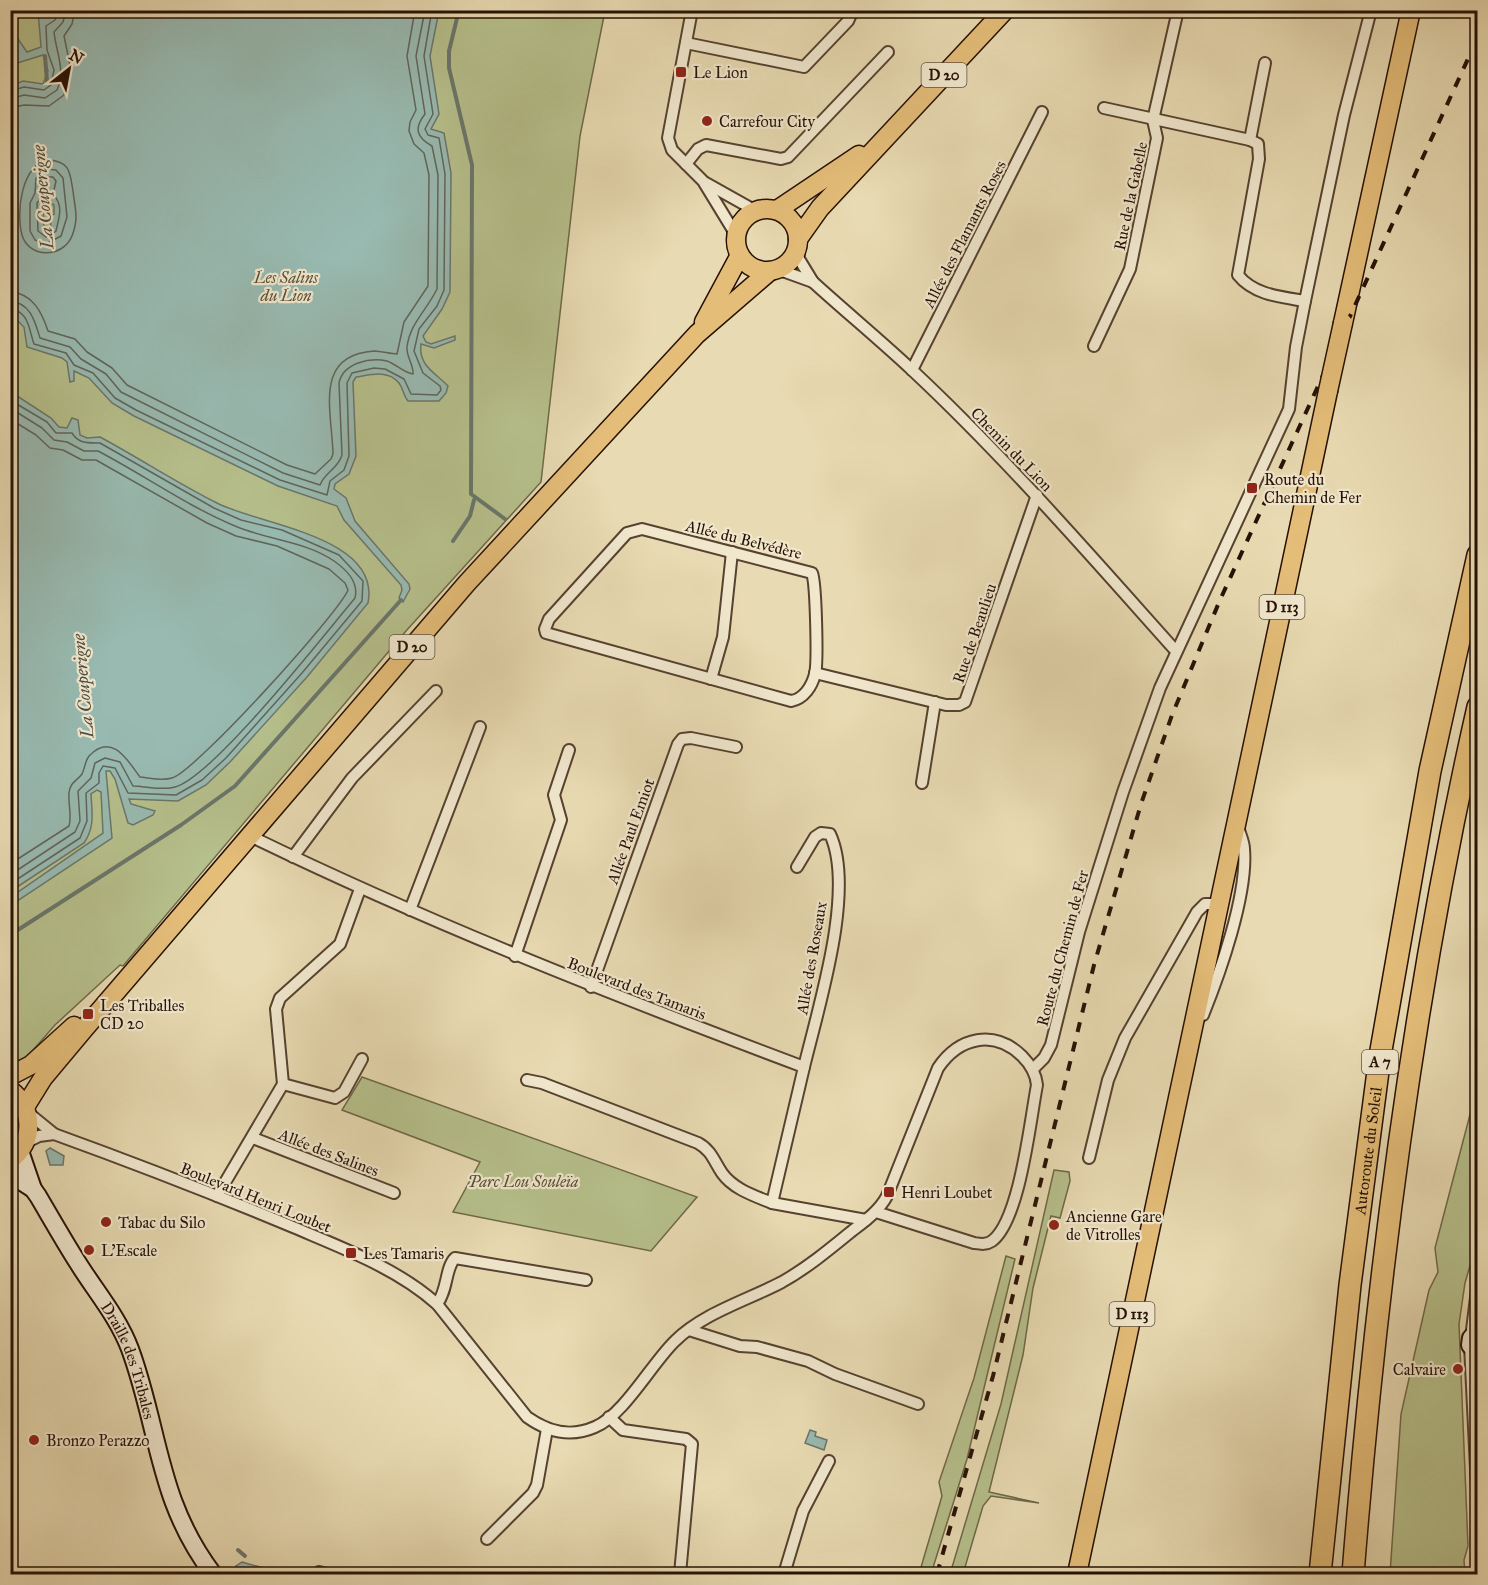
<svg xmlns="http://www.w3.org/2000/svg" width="1488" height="1585" viewBox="0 0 1488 1585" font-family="'IM FELL Great Primer',serif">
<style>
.green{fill:#b6c08c;stroke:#6e6848;stroke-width:1.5}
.water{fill:#98bab1;stroke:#6a766c;stroke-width:1.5;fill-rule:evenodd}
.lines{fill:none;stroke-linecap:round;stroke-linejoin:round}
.shore{stroke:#5f655b;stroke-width:1.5}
.stream{stroke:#6a766c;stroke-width:4}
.street-casing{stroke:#564230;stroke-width:14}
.secondary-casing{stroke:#261005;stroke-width:20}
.primary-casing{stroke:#261005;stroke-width:21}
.highway-casing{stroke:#261005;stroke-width:24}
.street{stroke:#f0e7cd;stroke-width:10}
.secondary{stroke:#f0e7cd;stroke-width:16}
.primary{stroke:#e4bd79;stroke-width:18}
.highway{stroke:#e4bd79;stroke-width:21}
.rail{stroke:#261005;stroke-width:4;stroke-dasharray:10 10;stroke-linecap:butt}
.primary-bridge-casing{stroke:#261005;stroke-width:21;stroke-linecap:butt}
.primary-bridge{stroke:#e4bd79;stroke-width:18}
.poi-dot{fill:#8f2418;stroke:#f0e7cd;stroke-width:2}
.labels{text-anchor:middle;stroke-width:4.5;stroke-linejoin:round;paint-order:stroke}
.shield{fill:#f0e7cd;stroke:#635041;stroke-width:1.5}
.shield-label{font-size:15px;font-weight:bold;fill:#261005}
.poi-label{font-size:16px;fill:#261005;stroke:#f0e7cd;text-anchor:start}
.street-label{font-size:16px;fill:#261005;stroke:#f0e7cd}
.park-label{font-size:16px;font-style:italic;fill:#584e34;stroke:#f0e7cd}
.water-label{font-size:18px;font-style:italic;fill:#4e4c41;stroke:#f0e7cd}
</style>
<rect width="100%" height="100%" fill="#e8dab2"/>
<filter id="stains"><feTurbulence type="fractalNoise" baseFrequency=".00333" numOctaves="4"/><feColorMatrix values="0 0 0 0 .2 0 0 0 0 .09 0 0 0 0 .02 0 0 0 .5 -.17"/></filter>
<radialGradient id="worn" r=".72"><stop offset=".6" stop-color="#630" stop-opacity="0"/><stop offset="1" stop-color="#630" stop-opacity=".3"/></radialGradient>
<g class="green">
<polygon points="10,11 605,11 580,136 541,482 406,631 123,966 120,965 55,1025 27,1057 10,1066"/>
<polygon points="362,1077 697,1197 651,1251 453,1212 480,1162 342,1110"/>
<polygon points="1477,1088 1477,1241 1465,1283 1459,1324 1468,1546 1464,1560 1465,1574 1390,1574 1401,1414 1429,1290 1438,1272 1435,1248"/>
<path d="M 10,1102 C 22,1116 20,1131 11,1146 Z"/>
<polygon points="1054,1170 1069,1172 1070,1181 1060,1218 1051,1216 1033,1288 1023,1355 989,1492 1039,1503 991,1496 983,1506 963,1574 950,1574 1001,1404"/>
<polygon points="1006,1256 1015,1259 967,1459 931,1574 919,1574 942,1496 939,1482 974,1378"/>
</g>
<g class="water">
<path d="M 52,11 L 439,11 L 430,56 L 439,114 L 431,129 L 444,133 L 451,173 L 450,292 L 442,309 L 423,336 L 426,342 L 431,344 L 455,336 L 455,340 L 434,348 L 421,344 C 418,366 436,373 448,386 L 446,393 L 439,401 L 408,401 C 403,395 403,388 399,383 C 388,369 370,375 356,377 L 353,382 L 356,456 L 349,474 L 335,484 L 334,489 L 346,498 L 355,521 L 409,584 L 410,589 L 403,602 L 399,598 L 402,590 L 401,585 L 344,520 L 337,506 L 278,486 L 134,416 L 112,403 L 89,378 L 74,371 L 74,381 L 70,382 L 67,362 L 62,358 L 27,347 L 24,327 L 11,314 L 11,86 L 23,81 L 43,84 L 48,71 L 43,55 L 11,65 L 11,42 L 18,39 L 27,52 L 41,47 L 38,11 L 47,11 L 50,17 ZM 46,201 L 54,205 L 54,214 L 50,217 L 51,228 L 46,231 L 44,229 L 43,204 Z"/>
<path d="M 11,392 L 51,418 L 59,427 L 67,428 L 72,418 L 78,420 L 80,435 L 87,438 L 100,437 C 139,458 177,483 217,503 C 259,525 381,536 368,603 L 307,677 L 230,762 L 206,785 L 178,801 L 129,799 L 131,804 L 155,811 L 153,815 L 133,825 L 128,823 L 115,779 L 110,771 L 106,771 L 112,838 L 11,905 L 11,897 L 103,833 L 101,792 L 97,790 L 91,794 C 92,813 95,827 84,843 L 11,891 Z"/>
<polygon points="50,1148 64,1156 63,1165 50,1165 46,1151"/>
<polygon points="810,1430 816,1432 815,1436 827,1440 824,1450 805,1443"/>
<polygon points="242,1562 285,1574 243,1574 236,1566"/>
</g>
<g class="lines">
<g class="shore">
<polyline points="10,91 24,87 44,90 51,85 54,70 47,50 46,26 55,20 58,10"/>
<path d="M 10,99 L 24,95 L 45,98 L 57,90 C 66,70 56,52 54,32 L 63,22 L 66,10"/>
<polyline points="10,108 24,105 49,106 64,95 71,70 64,36 72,24 75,10"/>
<path d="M 48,160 C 71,161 70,174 73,191 C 75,209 79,218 72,236 C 63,258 29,259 22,235 C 16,213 21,165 48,160 Z"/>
<polygon points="47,169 56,170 63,178 67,217 61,236 46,244 35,240 30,231 30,203 35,193 36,178"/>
<path d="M 47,177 L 53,177 L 56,181 L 53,194 C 64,206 59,217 56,231 L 46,237 L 38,231 L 37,203 L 44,195 L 41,185 Z"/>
<path d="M 10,292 C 33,293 42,313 48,331 L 75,339 L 87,352 L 112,368 L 127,385 L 287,465 L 315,474 L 331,459 L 333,454 C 332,411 313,355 374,351 C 382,351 390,354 397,354 L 404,322 L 428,286 L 429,175 L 424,153 L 414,144 L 409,131 L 410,122 L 416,110 L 407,56 L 415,10"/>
<path d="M 10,301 C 31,303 35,322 40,338 L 70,347 L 81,359 L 106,374 L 121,392 L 283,473 L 320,485 C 325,472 338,469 342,455 L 339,383 C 343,363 370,357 387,361 C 396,364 404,373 413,374 C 414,365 406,357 407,347 C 410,323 427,310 437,289 L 438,175 L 432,146 C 416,137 414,128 425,114 L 416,56 L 425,10"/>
<path d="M 10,309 C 29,311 29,330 34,344 L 66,353 L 74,365 L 93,373 L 115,398 L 136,410 L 280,480 L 327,495 L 330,481 L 344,470 L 349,456 L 347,383 L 352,373 L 374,368 L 385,369 L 404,379 L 411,394 L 437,395 L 441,390 L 440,386 L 423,373 L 414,351 L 419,329 L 437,306 L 444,290 L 445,174 L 439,138 L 428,135 L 425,129 L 433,114 L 424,56 L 432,10"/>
<path d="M 10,400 L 47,422 L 56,433 L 72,433 C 79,444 87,443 100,443 L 214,508 L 241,520 L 282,530 L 339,555 L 363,581 L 362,601 L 302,673 L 226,758 L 202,780 L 176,795 L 128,793 L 115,768 L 103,766 L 99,773 L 99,783 L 86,793 L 87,821 L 80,838 L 10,884"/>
<path d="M 10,408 L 42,428 L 54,440 L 67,442 L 84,451 L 98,451 C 144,475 187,506 235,526 C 267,540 305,541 334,561 C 347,570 359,582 355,598 C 325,634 213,777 175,787 C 163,791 145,786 133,786 L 120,762 L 105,758 L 95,763 L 91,778 L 78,791 L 80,821 L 75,832 L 10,875"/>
<path d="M 10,419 L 36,435 L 50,448 L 63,450 L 82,460 L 96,460 L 207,523 L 236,536 L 277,546 L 329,569 L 345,583 L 348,590 C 339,613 195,772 172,778 C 163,781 150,778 140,777 C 129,763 113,731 89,756 C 85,761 85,768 82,774 C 77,781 70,782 69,793 C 68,804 72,815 69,826 L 10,864"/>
</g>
<g class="stream">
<polyline points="459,10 449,51 449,68 472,165 471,494 505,519"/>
<polyline points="45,56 47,82"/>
<polyline points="453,541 470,516 474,500"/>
<polyline points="10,935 181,825 235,786 401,600"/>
<polyline points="238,1550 245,1556"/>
</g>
<defs>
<g id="street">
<polyline points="692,10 668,138 672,150 703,181 736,235"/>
<polyline points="686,43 804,67 848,21 853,10"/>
<path d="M 1104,108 L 1250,140 L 1258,144 L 1259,159 L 1238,275 C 1254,295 1281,297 1305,301"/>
<polyline points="1250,140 1265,63"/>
<polyline points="686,164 698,149 706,145 781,159 788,157 888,52"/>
<polyline points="706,183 756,211"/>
<polyline points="777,269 813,282 799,259 797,247"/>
<path d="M 813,282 C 846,312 880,340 912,370 C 1006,458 1090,555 1175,650"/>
<polyline points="1094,346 1130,269 1157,138 1153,120 1178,10"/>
<polyline points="912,370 1042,112"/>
<path d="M 642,529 L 812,573 C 816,583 818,663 815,674 C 812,686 804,699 791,701 L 546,633 L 545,629 L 549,619 L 627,533 Z"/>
<polyline points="815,673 946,705 959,705 965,702 1037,495"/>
<polyline points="711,679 723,637 732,552"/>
<polyline points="922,783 935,702"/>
<path d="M 248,835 C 429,923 615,996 804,1067 L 772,1203 L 866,1220"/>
<polyline points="293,857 352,778 436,691"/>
<path d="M 797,867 L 815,837 L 821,833 L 830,834 C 856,890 818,1008 804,1067"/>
<polyline points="410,910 480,727"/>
<polyline points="515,956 561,820 554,795 569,750"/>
<polyline points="591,987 678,744 682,739 691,738 736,747"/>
<path d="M 1203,1015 C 1220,973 1248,894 1244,849 C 1244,842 1240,834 1238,827"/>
<polyline points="1033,1069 1044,1058 1051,1045 1079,932 1123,792 1160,688 1289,409 1296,347 1305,301 1344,115 1371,10"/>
<path d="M 527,1080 L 542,1083 L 698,1143 C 711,1150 714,1161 722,1173 C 733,1189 755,1196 772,1203"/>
<polyline points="283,1084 335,1098 344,1092 362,1059"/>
<path d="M 27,1112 L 54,1134 C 134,1163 214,1194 293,1227 C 342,1248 397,1268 437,1304 L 527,1417 C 548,1432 570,1438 595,1427 C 624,1415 652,1363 675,1341 C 703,1313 748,1300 782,1282 C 807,1268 830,1249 852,1231 C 865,1221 879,1211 887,1196 L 938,1068 C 959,1037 994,1029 1022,1056 C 1031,1065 1036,1074 1037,1085 C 1030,1121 1020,1220 992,1241 C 986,1245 981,1244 974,1243 L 876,1212"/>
<polyline points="253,1138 394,1193"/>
<polyline points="25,1143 39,1136 54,1134"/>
<polyline points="1089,1158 1108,1080 1125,1038 1197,912 1205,904 1217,904"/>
<polyline points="217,1196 283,1084 276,1009 280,998 340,944 360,889"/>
<path d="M 437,1304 C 448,1290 445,1268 455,1258 L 586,1280"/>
<polyline points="689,1330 740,1346 757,1347 808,1361 835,1374 918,1404"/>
<polyline points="1471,1338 1478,1281"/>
<polyline points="1470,1345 1478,1510"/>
<polyline points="609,1417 623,1430 686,1439 692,1444 680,1574"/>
<polyline points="487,1539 533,1493 537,1485 547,1429"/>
<polyline points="319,1572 327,1574"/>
<polyline points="784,1574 803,1511 829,1461"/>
</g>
<g id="secondary">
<polyline points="20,1151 33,1189"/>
<path id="s1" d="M 10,1174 L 33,1189 L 38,1196 C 51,1218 64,1241 78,1263 C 96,1292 118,1317 130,1349 C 160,1431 157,1500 213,1574"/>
<polyline points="1478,1331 1471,1338 1470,1345 1478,1355"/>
</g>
<g id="primary">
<circle cx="767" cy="240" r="31"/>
<polyline points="777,210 859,155"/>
<polyline points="798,239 820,208 1005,10"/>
<polyline points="704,322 740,255"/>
<polyline points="1343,323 1411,10"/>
<polyline points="10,1076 31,1065 74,1026"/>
<path d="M 10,1090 C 34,1108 35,1142 10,1160"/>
<polyline points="25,1107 43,1078 84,1029 467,583 697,334 770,271"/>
<polyline points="1077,1574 1328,391"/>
</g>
<g id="highway">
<path id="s2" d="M 1320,1574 L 1350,1285 L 1380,1056 L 1430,771 L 1478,555"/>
<path d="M 1353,1574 C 1376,1284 1413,992 1478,707"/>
</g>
</defs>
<use href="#street" class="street-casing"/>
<use href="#secondary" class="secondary-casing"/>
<use href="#primary" class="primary-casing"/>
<use href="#highway" class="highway-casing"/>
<use href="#street" class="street"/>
<use href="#secondary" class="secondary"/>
<use href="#primary" class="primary"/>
<use href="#highway" class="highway"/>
<polyline class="rail" points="937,1574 993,1376 1094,965 1141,804 1172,715 1220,600 1478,37"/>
<defs>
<polyline id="primary-bridge" points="1328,391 1343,323"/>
</defs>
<use href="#primary-bridge" class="primary-bridge-casing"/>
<use href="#primary-bridge" class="primary-bridge"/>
</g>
<g class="poi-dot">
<rect x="675" y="66" width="12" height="12" rx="3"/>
<circle cx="707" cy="121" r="6"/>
<rect x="1246" y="482" width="12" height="12" rx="3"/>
<rect x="82" y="1008" width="12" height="12" rx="3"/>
<rect x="883" y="1186" width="12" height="12" rx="3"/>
<circle cx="106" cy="1222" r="6"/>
<circle cx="1054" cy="1225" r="6"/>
<circle cx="89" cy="1250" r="6"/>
<rect x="345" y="1247" width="12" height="12" rx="3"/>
<circle cx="1458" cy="1369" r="6"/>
<circle cx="34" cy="1440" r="6"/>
</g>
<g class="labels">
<g class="shield">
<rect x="921.5" y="63" width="45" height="24" rx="4.5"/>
<rect x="1259.5" y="595" width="45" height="24" rx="4.5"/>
<rect x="389.5" y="635" width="45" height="24" rx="4.5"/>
<rect x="1362" y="1050" width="36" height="24" rx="4.5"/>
<rect x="1109.5" y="1302" width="45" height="24" rx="4.5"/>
</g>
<g class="shield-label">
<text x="944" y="80">D 20</text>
<text x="1282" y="612">D 113</text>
<text x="412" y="652">D 20</text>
<text x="1380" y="1067">A 7</text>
<text x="1132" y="1319">D 113</text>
</g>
<g class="poi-label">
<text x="693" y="78">Le Lion</text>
<text x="719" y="127">Carrefour City</text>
<text x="1264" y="485">Route du<tspan x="1264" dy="18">Chemin de Fer</tspan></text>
<text x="100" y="1011">Les Triballes<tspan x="100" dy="18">CD 20</tspan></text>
<text x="901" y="1198">Henri Loubet</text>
<text x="1066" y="1222">Ancienne Gare<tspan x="1066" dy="18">de Vitrolles</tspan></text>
<text x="118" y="1228">Tabac du Silo</text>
<text x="101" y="1256">L'Escale</text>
<text x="363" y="1259">Les Tamaris</text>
<text x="1446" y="1375" text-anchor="end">Calvaire</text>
<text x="46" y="1446">Bronzo Perazzo</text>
</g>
<g class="street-label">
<text transform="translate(1130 196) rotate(-78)" y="6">Rue de la Gabelle</text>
<text transform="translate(964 234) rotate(-63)" y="6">Allée des Flamants Roses</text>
<text transform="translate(1012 449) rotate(46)" y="6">Chemin du Lion</text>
<text transform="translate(744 539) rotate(14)" y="6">Allée du Belvédère</text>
<text transform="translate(974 633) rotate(-71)" y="6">Rue de Beaulieu</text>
<text transform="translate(630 831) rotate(-70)" y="6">Allée Paul Emiot</text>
<text transform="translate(1062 948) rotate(-75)" y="6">Route du Chemin de Fer</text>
<text transform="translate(811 958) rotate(-80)" y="6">Allée des Roseaux</text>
<text transform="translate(637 988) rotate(21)" y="6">Boulevard des Tamaris</text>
<text dy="6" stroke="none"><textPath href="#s2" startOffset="426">Autoroute du Soleil</textPath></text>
<text transform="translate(329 1152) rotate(21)" y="6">Allée des Salines</text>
<text transform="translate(256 1197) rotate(22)" y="6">Boulevard Henri Loubet</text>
<text dy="6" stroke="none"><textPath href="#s1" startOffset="225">Draille des Tribales</textPath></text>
</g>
<g class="park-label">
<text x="286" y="283">Les Salins<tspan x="286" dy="18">du Lion</tspan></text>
<text x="523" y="1187">Parc Lou Souleïa</text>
</g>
<g class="water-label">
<text transform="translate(43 197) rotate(-95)" y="6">La Couperigne</text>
<text transform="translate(83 686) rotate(-95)" y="6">La Couperigne</text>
</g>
</g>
<rect width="1488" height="1585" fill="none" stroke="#e8dab2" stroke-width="36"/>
<rect x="12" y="12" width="1464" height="1561" fill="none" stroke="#261005" stroke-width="3"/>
<rect x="18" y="18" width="1452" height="1549" fill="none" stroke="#261005" stroke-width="1.5"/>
<g transform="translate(69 69) rotate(31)" stroke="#f0e7cd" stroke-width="4.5" paint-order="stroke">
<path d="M0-4.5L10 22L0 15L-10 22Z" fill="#261005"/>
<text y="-9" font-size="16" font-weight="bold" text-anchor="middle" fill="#261005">N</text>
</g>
<rect width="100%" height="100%" filter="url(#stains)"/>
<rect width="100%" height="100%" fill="url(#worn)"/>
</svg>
